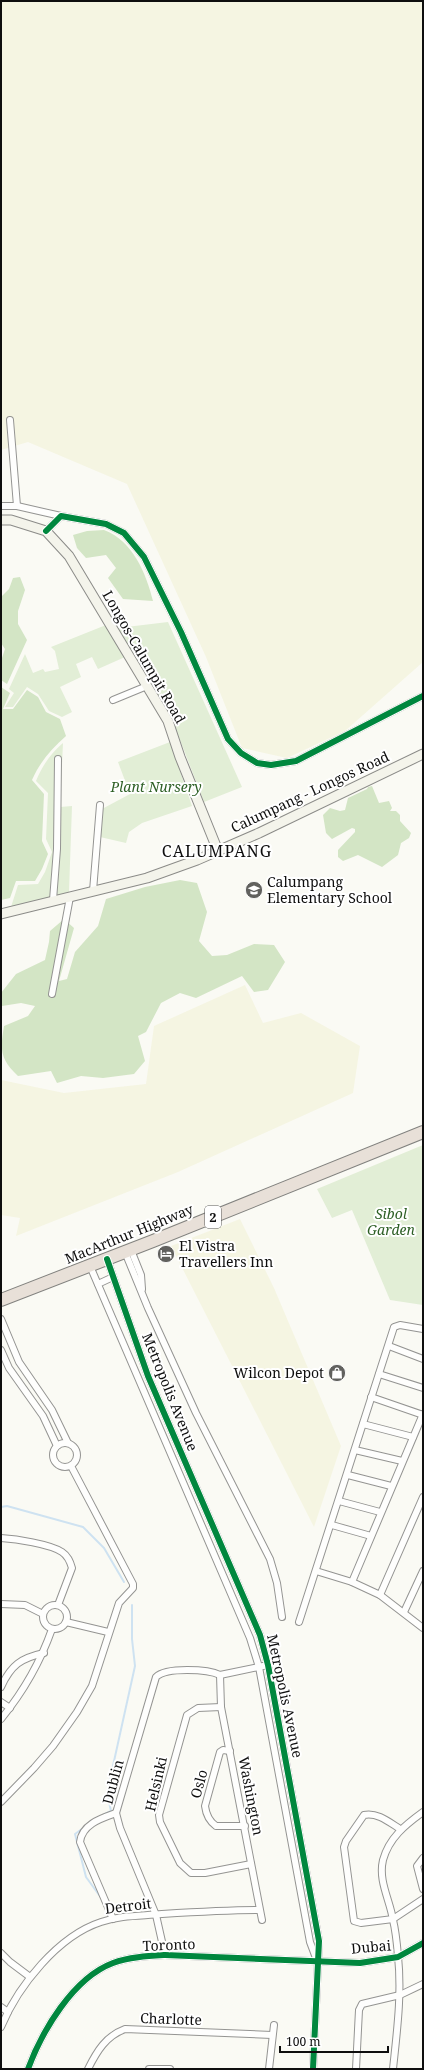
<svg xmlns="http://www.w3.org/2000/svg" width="424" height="2070" viewBox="0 0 424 2070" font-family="'Noto Serif',serif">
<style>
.farmland{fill:#f5f5e2}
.green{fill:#e2eed6}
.forest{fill:#d3e5c5}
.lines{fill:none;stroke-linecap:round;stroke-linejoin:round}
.stream{stroke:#cee2f1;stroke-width:2}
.street-casing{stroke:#949492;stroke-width:8}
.secondary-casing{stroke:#8b8b88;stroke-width:11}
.highway-casing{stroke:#82827f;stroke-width:14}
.street{stroke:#fefefd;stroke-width:6}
.secondary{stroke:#f4f4eb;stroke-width:9}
.highway{stroke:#e8e0d8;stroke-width:12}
.cycleway-casing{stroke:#fff;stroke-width:8}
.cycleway{stroke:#00873e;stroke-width:6}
.labels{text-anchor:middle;stroke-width:4;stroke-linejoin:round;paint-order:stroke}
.shield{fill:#fff;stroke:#565656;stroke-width:1}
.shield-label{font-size:13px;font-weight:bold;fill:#0e0e0e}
.street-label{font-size:14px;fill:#0e0e0e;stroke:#fff}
.park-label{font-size:14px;font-style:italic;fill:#2d5f25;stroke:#fff}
.poi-label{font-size:14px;fill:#0e0e0e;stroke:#fff;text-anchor:start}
.quarter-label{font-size:16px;letter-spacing:1px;fill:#0e0e0e;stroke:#fff}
</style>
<rect width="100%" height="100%" fill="#fafaf4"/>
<g class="farmland">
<polygon points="1,1 423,1 423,662 345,731 287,758 242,748 206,657 127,484 28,442 1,450"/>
<polygon points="245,985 263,1023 301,1013 360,1046 353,1093 178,1172 16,1236 20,1218 1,1215 1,1080 64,1093 146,1084 154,1026"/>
<polygon points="240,1219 274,1288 341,1446 314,1527 171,1246"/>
</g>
<g class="green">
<polygon points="168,622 242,787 204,802 170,714 118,628"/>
<polygon points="106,625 125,657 98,669 92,657 76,664 81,677 60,687 72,712 62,717 49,711 38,694 27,687 13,707 5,707 14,693 9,689 25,654 33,673 43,669 45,672 59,669 55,651 51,647"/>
<polygon points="170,742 192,806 142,823 129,832 126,843 100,837 102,809 130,794 118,762"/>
<path d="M 63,743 L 60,807 L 72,806 L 69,892 L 11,907 L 18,885 L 38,884 L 45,872 L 52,852 L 46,839 L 48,793 L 36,781 C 42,766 51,753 63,743 Z"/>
<polygon points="423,1145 423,1305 390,1300 352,1210 332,1218 317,1189"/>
</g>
<g class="forest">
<path d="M 104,530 C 133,541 146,573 153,601 L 123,599 L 108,578 L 116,568 L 106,555 L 86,558 L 77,548 L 73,535 L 87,531 Z"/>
<polygon points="20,577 25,590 18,611 18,624 27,640 7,684 1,680 1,661 5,649 1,643 1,597 9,589 13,578"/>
<path d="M 1,687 L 10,693 L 3,709 L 13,709 L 27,690 L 38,697 L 46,712 L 60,719 L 66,736 C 51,749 40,762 32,780 L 44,794 L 42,841 L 48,854 L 42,869 L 35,881 L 16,881 L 10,898 L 1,900 Z"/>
<polygon points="372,786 379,803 389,801 392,808 390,811 396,811 400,815 400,821 411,833 409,838 401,843 398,855 382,867 358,855 343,861 338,857 338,850 355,832 355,829 352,828 332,839 326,833 323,815 330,808 340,811 345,810 348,798 367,789 368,787"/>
<path d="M 180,880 L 197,883 L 207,912 L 199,941 L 212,956 L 227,955 L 254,944 L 274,945 L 285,962 L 268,990 L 254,992 L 242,976 L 196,998 L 180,993 L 161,1003 L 146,1032 L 138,1036 L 145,1061 L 134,1074 L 103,1078 L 81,1076 L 57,1083 L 51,1071 L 18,1076 C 0,1059 0,1050 4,1026 L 28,1016 L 35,1006 L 21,1003 L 2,1006 L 1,993 L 16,974 L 45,960 L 49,942 L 50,931 L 64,919 L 74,928 L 59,981 L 67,979 L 75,952 L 98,926 L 106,899 L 145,887 Z"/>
</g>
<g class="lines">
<g class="stream">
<polyline points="1,1507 7,1506 83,1527 104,1548 124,1582"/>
<polyline points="103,1815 111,1811 107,1793 135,1666 132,1639 132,1605"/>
<polyline points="86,1826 75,1834 86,1877 102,1899"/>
</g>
<defs>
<g id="street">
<polyline points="10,420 17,506"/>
<polyline points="1,506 17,506 61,516"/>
<polyline points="46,531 61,516 106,524 124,533 144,557 181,632 228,739 241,753 257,763 271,765 296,761 423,696"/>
<polyline points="113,700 147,686"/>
<polyline points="93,891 100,805"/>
<polyline points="53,900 57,849 58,759"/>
<polyline points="52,994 70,897"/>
<polyline points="131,1250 141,1275 142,1289"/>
<polyline points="125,1252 148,1308 196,1413 270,1559 277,1583 282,1617"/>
<polyline points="107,1259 148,1376 260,1635 268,1665 319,1941 313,2069"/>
<polyline points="90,1266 250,1638 259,1667 310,1942 316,1958"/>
<polyline points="98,1284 113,1277"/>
<polyline points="1,1319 19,1362 52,1410 68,1443"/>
<polyline points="389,1346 423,1359"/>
<polyline points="1,1350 9,1368 43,1416 57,1446"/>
<polyline points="379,1374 423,1388"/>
<polyline points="371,1397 423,1415"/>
<polyline points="363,1424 413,1437"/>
<circle cx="65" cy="1455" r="12"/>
<polyline points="355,1450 402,1461"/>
<polyline points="348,1475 391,1486"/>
<polyline points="339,1501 380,1512"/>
<polyline points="332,1525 371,1536"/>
<path d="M 1,1538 C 16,1539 50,1544 62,1552 C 68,1556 70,1561 72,1568 L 58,1605"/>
<polyline points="316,1571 352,1582 380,1595 423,1628"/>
<polyline points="352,1582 423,1414"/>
<polyline points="380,1595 423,1497"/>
<polyline points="1,1604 25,1605 43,1614"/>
<circle cx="55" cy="1617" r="12"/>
<polyline points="404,1612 423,1571"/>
<polyline points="66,1622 108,1632"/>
<polyline points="299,1622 394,1327 400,1325 423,1329"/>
<polyline points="220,1675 221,1707 262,1920"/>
<polyline points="220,1675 268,1665"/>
<path d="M 1,1687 C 11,1665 21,1658 44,1653"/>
<polyline points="1,1702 10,1708"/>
<polyline points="221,1707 198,1708 187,1715 159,1815 160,1822 180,1863 191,1873 205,1873 251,1864"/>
<path d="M 1,1719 C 24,1691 40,1663 52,1629"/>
<path d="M 230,1751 L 223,1750 L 220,1752 L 205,1806 C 206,1814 209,1821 216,1826 L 245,1826"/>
<polyline points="1,1802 34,1768 53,1746 77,1712 92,1686 119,1603 133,1588 133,1584 71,1466"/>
<path d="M 400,1829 C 389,1822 377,1812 364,1815 L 346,1841 L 344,1847 L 354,1921 L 361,1923 L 393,1919 L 423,1899"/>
<polyline points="423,1858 417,1866 423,1889"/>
<path d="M 113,1919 L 80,1842 C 82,1824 102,1818 116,1813"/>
<polyline points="1,1953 10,1962 30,1977"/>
<path d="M 165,1955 L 156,1915 L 120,1828 L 116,1813 L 156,1677 C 166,1667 208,1669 220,1675"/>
<polyline points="1,2007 8,2012"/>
<path d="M 1,2027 C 18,1986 58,1936 101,1922 C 121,1915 141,1916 162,1914 C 194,1912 227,1910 259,1910"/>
<path d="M 28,2069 C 42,2031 73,1978 113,1963 C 129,1957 148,1956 165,1955 L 360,1963 L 398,1957 L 423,1943"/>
<path d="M 88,2069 C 97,2051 106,2036 125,2029 L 272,2035"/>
<polyline points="149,2069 170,2069"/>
<polyline points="269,2069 274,2025"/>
<polyline points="356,2069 359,2010 362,2004 400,1995 423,1984"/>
<path d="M 393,2069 C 397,2031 402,1994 398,1956 C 397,1944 396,1932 393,1920 C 390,1900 378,1881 383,1860 C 389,1838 405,1825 423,1812"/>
</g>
<g id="secondary">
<polyline points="1,520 11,520 46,531 69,556 168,721 180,757 218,851"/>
<polyline points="1,914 147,878 197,860 259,833 423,754"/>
</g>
<polyline id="highway" points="1,1300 153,1241 423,1132"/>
</defs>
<use href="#street" class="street-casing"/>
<use href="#secondary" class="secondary-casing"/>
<use href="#highway" class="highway-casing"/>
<use href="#street" class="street"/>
<use href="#secondary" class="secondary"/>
<use href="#highway" class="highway"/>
<defs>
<g id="cycleway">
<polyline points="46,531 61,516 106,524 124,533 144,557 181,632 228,739 241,753 257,763 271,765 296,761 423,696"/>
<polyline points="107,1259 148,1376 260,1635 268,1665 319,1941 313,2069"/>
<path d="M 28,2069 C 42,2031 73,1978 113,1963 C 129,1957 148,1956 165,1955 L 360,1963 L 398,1957 L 423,1943"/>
</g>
</defs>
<use href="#cycleway" class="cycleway-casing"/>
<use href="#cycleway" class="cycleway"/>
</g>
<defs>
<symbol id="school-disc" viewBox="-11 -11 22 22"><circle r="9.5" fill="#61615e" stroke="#fff"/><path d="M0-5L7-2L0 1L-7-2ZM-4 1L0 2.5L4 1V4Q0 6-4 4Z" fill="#fff"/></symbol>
<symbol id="hotel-disc" viewBox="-11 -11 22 22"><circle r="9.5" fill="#61615e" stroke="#fff"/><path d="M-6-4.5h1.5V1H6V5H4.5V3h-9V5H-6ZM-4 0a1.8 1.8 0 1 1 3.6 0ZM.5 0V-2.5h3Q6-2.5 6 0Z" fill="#fff"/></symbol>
<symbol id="shop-disc" viewBox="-11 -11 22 22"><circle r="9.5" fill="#61615e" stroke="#fff"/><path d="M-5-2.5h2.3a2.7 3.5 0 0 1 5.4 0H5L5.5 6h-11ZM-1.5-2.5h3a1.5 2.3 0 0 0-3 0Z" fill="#fff"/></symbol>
</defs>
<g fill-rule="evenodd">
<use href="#school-disc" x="244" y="880" width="20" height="20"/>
<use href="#hotel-disc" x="156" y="1244" width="20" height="20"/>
<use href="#shop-disc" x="327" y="1363" width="20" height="20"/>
</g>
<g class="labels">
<rect class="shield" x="205" y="1206" width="16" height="22" rx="3"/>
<g class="shield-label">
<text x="213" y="1222">2</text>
</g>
<g class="street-label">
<text transform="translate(144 657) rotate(60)" y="5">Longos-Calumpit Road</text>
<text transform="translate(310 792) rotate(-25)" y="5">Calumpang - Longos Road</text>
<text transform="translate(129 1234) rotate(-22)" y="5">MacArthur Highway</text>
<text transform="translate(170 1392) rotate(68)" y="5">Metropolis Avenue</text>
<text transform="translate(285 1696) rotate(78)" y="5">Metropolis Avenue</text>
<text transform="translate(113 1782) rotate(-75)" y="5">Dublin</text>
<text transform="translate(156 1784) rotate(-77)" y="5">Helsinki</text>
<text transform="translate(199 1784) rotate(-75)" y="5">Oslo</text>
<text transform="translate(251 1796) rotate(79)" y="5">Washington</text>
<text transform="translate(128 1906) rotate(-7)" y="5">Detroit</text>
<text transform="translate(169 1945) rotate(-2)" y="5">Toronto</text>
<text transform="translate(371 1947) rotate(-5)" y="5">Dubai</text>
<text transform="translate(171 2019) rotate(2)" y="5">Charlotte</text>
</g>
<g class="park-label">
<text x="156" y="792">Plant Nursery</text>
<text x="391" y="1219">Sibol<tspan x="391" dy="16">Garden</tspan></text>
</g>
<g class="poi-label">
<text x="267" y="887">Calumpang<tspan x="267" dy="16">Elementary School</tspan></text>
<text x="179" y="1251">El Vistra<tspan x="179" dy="16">Travellers Inn</tspan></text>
<text x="324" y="1378" text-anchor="end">Wilcon Depot</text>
</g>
<g class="quarter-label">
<text x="217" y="857">CALUMPANG</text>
</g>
</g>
<rect width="424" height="2070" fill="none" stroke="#0e0e0e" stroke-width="4"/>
<path d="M280 2046v6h108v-6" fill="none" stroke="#0e0e0e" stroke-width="2"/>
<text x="286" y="2046" font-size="12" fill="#0e0e0e" stroke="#ffffff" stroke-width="3" paint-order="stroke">100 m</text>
</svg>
